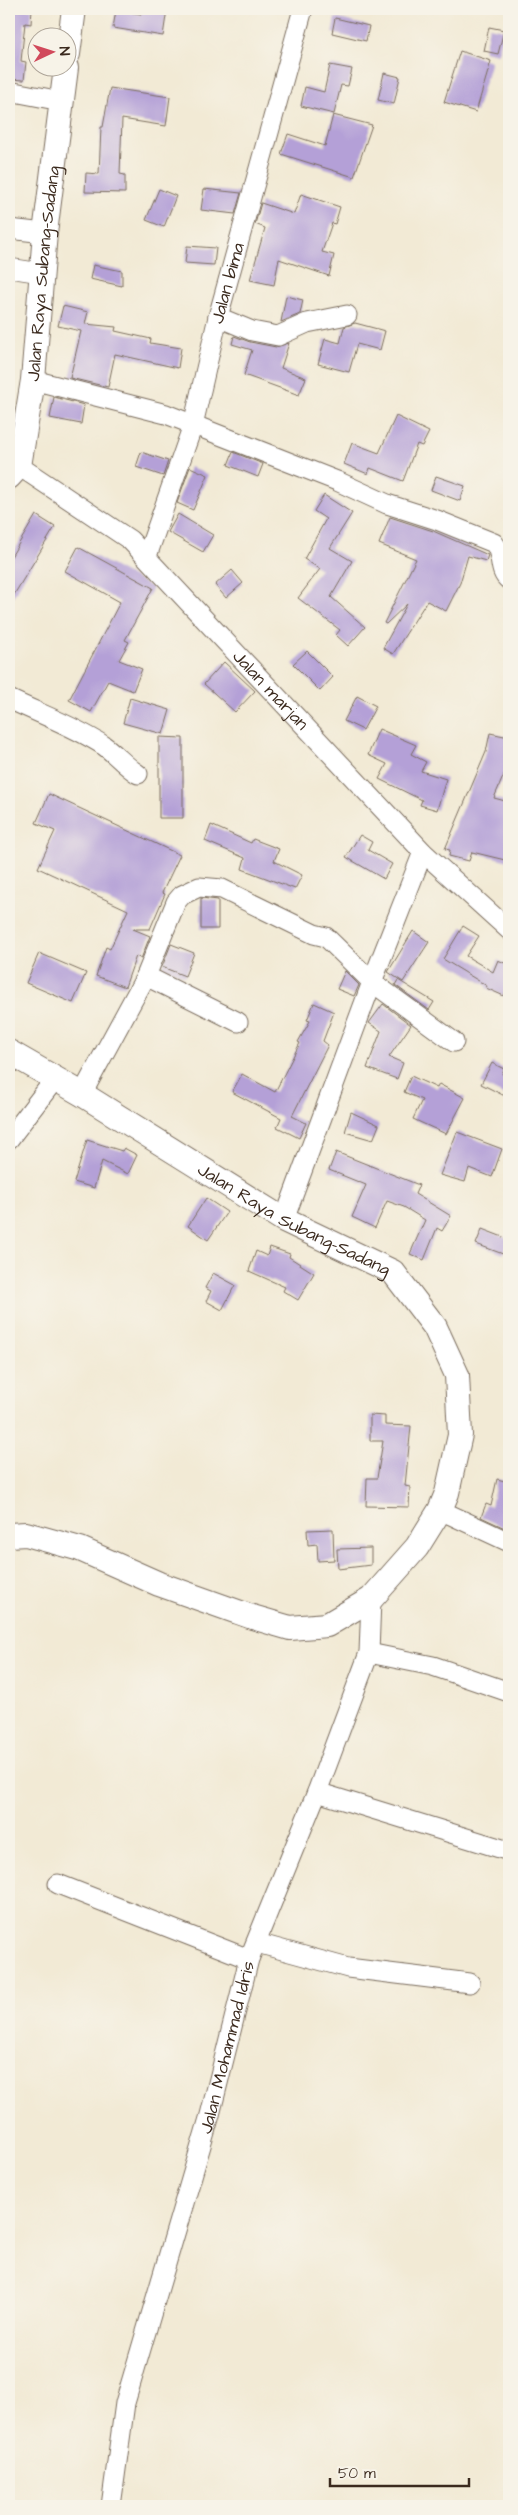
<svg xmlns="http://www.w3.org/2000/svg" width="518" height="2515" viewBox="0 0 518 2515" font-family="'Architects Daughter',sans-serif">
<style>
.building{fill:#b4a0d7}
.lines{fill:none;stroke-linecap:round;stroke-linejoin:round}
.minor-casing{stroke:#7b6d5e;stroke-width:21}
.major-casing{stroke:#7b6d5e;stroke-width:26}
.minor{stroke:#fff;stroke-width:19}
.major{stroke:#fff;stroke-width:24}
.labels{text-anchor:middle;stroke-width:4;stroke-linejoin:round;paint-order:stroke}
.street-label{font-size:18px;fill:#3b2a1e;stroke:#f7f3e8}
</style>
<rect width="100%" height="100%" fill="#f7f3e8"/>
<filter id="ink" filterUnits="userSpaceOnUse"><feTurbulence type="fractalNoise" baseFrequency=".02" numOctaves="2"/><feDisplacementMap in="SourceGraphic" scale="10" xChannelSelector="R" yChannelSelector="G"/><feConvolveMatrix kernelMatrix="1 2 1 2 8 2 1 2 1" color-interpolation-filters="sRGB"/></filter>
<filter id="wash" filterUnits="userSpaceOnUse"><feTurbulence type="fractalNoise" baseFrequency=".0096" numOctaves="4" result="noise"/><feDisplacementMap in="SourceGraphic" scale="20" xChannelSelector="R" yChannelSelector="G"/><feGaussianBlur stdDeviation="1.12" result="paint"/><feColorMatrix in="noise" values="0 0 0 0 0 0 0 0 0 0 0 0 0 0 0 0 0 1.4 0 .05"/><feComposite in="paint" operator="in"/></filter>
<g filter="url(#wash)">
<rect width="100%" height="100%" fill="#f2ead5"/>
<g id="blocks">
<g class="building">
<polygon points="9,9 32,9 31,24 25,23 21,61 26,62 24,80 9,79"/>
<polygon points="142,9 167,9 163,36 113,28 116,10 141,14"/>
<polygon points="335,18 369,26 366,41 332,33"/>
<polygon points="489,27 504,30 498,54 484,51"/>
<polygon points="460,51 491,61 476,112 444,102"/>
<polygon points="330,65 352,69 348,86 341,85 334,114 301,106 305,87 324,92"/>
<polygon points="384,73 400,77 394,104 378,100"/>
<polygon points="110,88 170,97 166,126 122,119 120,174 125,175 125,193 85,192 86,173 99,174 101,127 103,127"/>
<polygon points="333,115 372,125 354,177 281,154 288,134 325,146"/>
<polygon points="159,189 176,196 164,227 146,220"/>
<polygon points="204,189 241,193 235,214 201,210"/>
<polygon points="301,194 340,207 335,224 332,223 322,252 334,255 329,276 279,259 274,285 250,280 265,228 255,224 261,203 294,214"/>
<polygon points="187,246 216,248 214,265 185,263"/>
<polygon points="93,265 122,271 122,286 90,279"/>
<polygon points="286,296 303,300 300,314 281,322"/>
<polygon points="63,306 88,312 85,324 116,327 115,331 151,339 150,343 181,348 178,368 115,354 108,387 70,378 81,331 58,326"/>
<polygon points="355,323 385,331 380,350 357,344 349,372 318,364 325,339 340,343 344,327"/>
<polygon points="234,336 250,342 276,347 289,343 281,368 306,378 299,395 244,375 252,350 232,344"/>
<polygon points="54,397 84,405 81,424 50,418"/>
<polygon points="396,416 429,432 422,446 417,444 403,481 370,468 368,474 344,464 352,443 379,453"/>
<polygon points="141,452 168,461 163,476 136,467"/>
<polygon points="233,452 263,464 258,477 228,465"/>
<polygon points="190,467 208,475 193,510 177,503"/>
<polygon points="436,476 465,486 460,501 431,490"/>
<polygon points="324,495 352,513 330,548 352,561 331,597 365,627 348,646 336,635 340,630 298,598 320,569 304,559 326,519 314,511"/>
<polygon points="178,514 213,535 203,552 168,532"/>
<polygon points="36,515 55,527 9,603 9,560"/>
<polygon points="390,517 433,531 488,555 486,561 468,556 460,583 446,611 427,601 393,654 383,648 407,604 386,624 384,623 416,559 379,544"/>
<polygon points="78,547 153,588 125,640 129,642 119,660 142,669 133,691 108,681 91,712 69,700 120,602 65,571"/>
<polygon points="232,570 243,583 226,598 215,585"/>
<polygon points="307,651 333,677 320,691 293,664"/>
<polygon points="224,662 255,691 235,712 204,684"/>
<polygon points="357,696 376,706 363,730 344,721"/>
<polygon points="130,698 170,710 163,734 123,723"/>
<polygon points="379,729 416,745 411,754 426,762 421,771 446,779 437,810 420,805 422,800 379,779 387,764 368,755"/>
<polygon points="490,733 509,737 509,763 494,798 509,802 509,861 472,852 469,861 449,856 450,850 445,849 486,752"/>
<polygon points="159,737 183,738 183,818 159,818"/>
<polygon points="49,794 180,855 162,893 165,894 150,929 133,929 150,936 141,959 136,956 125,987 96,976 106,947 110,949 128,910 38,868 55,831 36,823"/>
<polygon points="211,825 251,843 253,839 279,849 274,861 302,875 295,889 242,869 245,858 205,841"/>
<polygon points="360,835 372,842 368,850 392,864 384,879 346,857"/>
<polygon points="201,898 218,900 218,929 201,929"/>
<polygon points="463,926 479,936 466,956 493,972 498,960 509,965 509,983 504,996 486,988 487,986 443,959"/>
<polygon points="413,931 429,942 403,982 388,972"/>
<polygon points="171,944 194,953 185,976 162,967"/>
<polygon points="39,953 86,973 73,1003 26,983"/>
<polygon points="345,971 359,985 354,996 337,989"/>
<polygon points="398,980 434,1002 429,1010 395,985"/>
<polygon points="314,1003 334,1012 323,1041 328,1045 292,1116 306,1123 299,1138 277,1127 281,1118 232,1092 242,1074 275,1092 300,1043 298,1042 310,1021 307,1020"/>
<polygon points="383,1004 411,1025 389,1057 403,1063 397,1079 367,1068 381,1031 369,1023"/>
<polygon points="492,1063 504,1069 502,1074 509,1078 509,1098 481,1084"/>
<polygon points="411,1076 437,1088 439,1084 465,1098 446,1134 413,1119 422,1100 404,1092"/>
<polygon points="351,1112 379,1125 373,1140 345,1132"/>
<polygon points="457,1132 502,1149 492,1177 469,1168 465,1182 440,1175"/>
<polygon points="87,1140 122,1151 124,1148 137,1155 128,1174 102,1161 94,1188 74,1182"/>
<polygon points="336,1152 419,1185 415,1194 451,1216 442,1231 437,1228 424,1260 410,1254 425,1220 404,1207 387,1201 375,1228 352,1217 366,1185 329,1170"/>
<polygon points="206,1198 227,1212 208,1240 188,1226"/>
<polygon points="482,1229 508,1239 503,1254 476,1244"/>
<polygon points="270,1247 290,1254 289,1257 314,1273 298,1300 283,1291 285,1287 249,1271 256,1251 267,1256"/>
<polygon points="213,1273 235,1285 222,1310 206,1301 211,1291 205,1288"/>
<polygon points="370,1415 385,1416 385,1425 411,1426 405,1486 410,1487 409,1507 366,1506 367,1478 377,1478 383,1441 370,1441"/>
<polygon points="497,1479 509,1482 509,1530 481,1517 486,1504 491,1506"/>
<polygon points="333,1529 334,1560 318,1561 317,1544 308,1545 307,1530"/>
<polygon points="371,1548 371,1565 338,1569 337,1549"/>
</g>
</g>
</g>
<g filter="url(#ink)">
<use href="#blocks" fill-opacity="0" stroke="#7b6d5e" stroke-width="1"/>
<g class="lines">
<defs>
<g id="minor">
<polyline points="9,91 61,101"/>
<polyline points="9,229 45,233"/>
<polyline points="9,268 41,273"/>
<polyline points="218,317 252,331 278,336 307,323 347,315"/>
<path d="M 33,380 L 166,414 L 337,481 L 387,504 L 437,520 L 494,543 C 504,554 497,571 509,580"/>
<path id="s1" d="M 19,466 L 130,540 L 423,852 L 509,930"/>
<path id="s2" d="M 147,556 L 193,425 L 218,317 L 303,9"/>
<path d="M 9,699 C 40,714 74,726 103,745 C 116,754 125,766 138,774"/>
<polyline points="146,976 238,1022"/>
<polyline points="82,1094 146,976 176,902 182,895 199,887 222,889 314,934 326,937 372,982 454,1042"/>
<polyline points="9,1139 55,1079"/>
<polyline points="284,1220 372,982 423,852"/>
<polyline points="440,1510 509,1542"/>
<polyline points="369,1653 433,1666 509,1692"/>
<polyline points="317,1792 509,1851"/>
<polyline points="58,1884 249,1959"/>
<polyline points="257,1943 348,1968 470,1983"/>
<path id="s3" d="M 111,2506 L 125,2403 L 210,2115 L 249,1959 L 317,1792 L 369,1653 L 371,1599"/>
</g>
<g id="major">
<polyline points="68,54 74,9"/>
<path id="s4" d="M 9,477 L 19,466 L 33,380 L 45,233 L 66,68"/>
<path id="s5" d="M 9,1052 L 82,1094 L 284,1220 L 393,1272 L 435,1327 L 457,1375 L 460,1435 L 447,1493 L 440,1510 L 417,1547 L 371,1599 L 327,1625 L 290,1628 L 249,1616 L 159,1584 L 80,1549 L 26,1534 L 9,1535"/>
</g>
</defs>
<use href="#minor" class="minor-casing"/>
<use href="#major" class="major-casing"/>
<use href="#minor" class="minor"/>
<use href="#major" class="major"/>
</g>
</g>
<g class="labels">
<g class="street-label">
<text dy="6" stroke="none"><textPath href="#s4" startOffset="209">Jalan Raya Subang-Sadang</textPath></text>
<text dy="6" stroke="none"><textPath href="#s2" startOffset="285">Jalan bima</textPath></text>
<text dy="6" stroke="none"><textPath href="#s1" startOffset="339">Jalan marjan</textPath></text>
<text dy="6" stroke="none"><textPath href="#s5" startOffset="331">Jalan Raya Subang-Sadang</textPath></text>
<text dy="6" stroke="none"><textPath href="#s3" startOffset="474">Jalan Mohammad Idris</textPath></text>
</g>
</g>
<rect width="518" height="2515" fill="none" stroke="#f7f3e8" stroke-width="30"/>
<g transform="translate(52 52) rotate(86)"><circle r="24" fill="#f7f3e8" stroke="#aca397"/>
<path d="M0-4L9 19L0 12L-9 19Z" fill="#d1495b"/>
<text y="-8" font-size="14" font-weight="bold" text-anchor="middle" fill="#3b2a1e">N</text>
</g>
<path d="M330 2478v8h139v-8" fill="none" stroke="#3b2a1e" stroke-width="2.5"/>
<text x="338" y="2478" font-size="15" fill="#3b2a1e" stroke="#f7f3e8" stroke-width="4" paint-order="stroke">50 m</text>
</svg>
